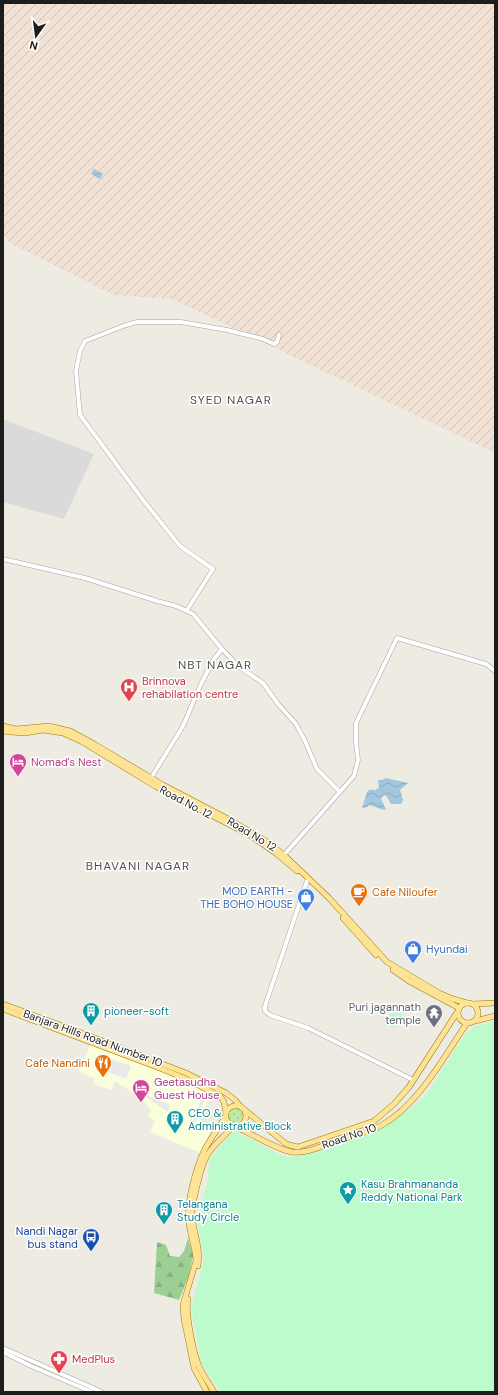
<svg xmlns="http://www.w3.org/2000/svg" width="498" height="1395" viewBox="0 0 498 1395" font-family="'DM Sans',sans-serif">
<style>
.residential{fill:#dbdada}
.education{fill:#f9ffda}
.military{fill:url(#military-furrows)}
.grass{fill:url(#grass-dots)}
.forest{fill:url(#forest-firs)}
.park{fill:#bdfbcc}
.parking{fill:#e9e9e9}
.water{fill:url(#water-waves)}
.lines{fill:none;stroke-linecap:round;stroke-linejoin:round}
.minor-casing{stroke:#a4a4a4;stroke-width:5}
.major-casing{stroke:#957c00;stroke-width:6}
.minor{stroke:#fff;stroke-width:4}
.major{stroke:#fee397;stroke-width:5}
.labels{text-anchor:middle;stroke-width:3;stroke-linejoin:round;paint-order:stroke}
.health-label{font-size:11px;fill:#be3a42;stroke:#fff;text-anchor:start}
.hotel-label{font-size:11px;fill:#b23c85;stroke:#fff;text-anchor:start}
.street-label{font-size:11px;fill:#1d1d1d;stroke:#fff}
.shop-label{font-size:11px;fill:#366cbe;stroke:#fff;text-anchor:end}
.food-label{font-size:11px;fill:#c56008;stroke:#fff;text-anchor:start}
.worship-label{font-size:11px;fill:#5b616d;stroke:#fff;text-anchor:end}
.culture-label{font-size:11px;fill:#0d838f;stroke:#fff;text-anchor:start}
.transit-label{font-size:11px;fill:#164399;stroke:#fff;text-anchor:end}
.neighbourhood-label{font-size:12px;letter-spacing:1px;fill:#505050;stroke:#fff}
</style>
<defs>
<pattern id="military-furrows" width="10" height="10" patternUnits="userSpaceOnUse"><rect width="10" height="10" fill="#f1e1d5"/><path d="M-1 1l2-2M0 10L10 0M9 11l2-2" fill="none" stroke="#cec1b6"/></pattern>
<pattern id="grass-dots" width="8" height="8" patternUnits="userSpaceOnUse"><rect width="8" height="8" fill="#bceba6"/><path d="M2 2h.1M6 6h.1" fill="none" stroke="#a1c98e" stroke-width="1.8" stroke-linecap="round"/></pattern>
<pattern id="forest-firs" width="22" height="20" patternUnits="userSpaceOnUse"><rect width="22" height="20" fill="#9dcf95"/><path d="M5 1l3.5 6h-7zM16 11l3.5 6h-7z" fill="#87b180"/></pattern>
<pattern id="water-waves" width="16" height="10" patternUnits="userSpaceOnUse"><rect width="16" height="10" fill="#a1c6de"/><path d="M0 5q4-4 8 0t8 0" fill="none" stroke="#8aaabe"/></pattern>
</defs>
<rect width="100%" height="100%" fill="#eeece2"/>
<polygon class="residential" points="3,419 94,454 64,519 3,502"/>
<polygon class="education" points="91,1043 167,1071 212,1093 198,1122 212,1128 201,1153 150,1132 155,1121 148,1117 151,1110 141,1098 115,1081 112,1090 93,1084 95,1078 79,1072"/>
<polygon class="military" points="3,3 495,3 495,453 172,299 113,295 10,243 3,234"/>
<circle class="grass" cx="235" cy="1115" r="8"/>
<polygon class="forest" points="188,1238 193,1256 189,1276 179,1300 154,1293 157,1242 166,1245 170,1256 179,1257 184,1251"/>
<g class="park">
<polygon points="393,1007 399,1008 404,1012 396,1028 384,1025"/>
<polygon points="495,1021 495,1392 220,1392 201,1362 191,1308 203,1263 203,1251 197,1221 208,1180 209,1160 232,1132 235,1131 283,1156 289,1157 296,1156 379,1128 404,1113 423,1098 431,1087 465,1034 476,1026"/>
</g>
<g class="parking">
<polygon points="101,1056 131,1066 126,1079 97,1068"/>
<polygon points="142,1093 170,1105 168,1112 142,1094"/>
<polygon points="203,1094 206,1095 196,1122 193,1121"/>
</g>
<g class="water">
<polygon points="94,169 103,174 100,179 91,174"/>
<path d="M 386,778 L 408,783 L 400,790 L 403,800 L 401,804 L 391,804 L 387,797 L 385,795 L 383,796 L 381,799 L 386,809 L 384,810 L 369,805 L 367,807 L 362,808 L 367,792 C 369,789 372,789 375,790 L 379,788 L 378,780 L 382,780 Z"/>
</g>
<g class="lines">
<defs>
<g id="minor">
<polyline points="3,559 85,578 157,601 176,606 193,614 222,649 238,666 263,683 278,704 296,724 305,741 317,769 340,792"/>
<polyline points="187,610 213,569 180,546 143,500 80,415 76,371 80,351 85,341 126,325 137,322 181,322 227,330 263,339 274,344 277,342 279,335"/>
<polyline points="151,778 183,726 201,684 214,659 222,649"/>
<polyline points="284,855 354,776 358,760 356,742 356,723 397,638 486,664 495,671"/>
<polyline points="307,881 265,1006 265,1011 270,1015 308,1028 413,1080"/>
<polyline points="3,1348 102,1392"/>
<polyline points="3,1352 31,1366 92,1392"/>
</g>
<g id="major">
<polyline points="3,726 16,729 49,726 70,731 94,744 163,785 230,820 266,841 284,855 329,898 387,962 439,993 453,999 467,1003"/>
<polyline points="3,731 11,732 25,733 43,730 63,733 81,741 155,786 244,832"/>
<polyline points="251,836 277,854 297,871"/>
<polyline points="343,918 376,955"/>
<polyline points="393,970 409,981 459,1008"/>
<circle cx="468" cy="1013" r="10"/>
<polyline points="3,1004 79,1032 186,1073 226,1093 235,1100 240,1106"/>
<polyline points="473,1004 495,1003"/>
<polyline points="3,1009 162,1069 184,1078 220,1096 224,1102 226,1113"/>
<polyline points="475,1021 495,1016"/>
<path d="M 245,1111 C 248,1120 243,1127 233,1126 C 223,1121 223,1110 233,1106 L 240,1106 L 285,1143 L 289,1145 L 298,1147 L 374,1121 L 394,1104 L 409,1087 L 458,1011"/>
<path d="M 237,1127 C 249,1133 280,1151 292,1152 C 306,1154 322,1146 336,1141 C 351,1136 368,1133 382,1125 C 419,1104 443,1058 467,1023"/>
<path d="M 198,1266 C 201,1249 194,1234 192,1217 C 191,1206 202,1162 208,1154 C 215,1143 225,1136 233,1126"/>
<path d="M 188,1299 C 185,1312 193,1350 198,1364 C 202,1374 209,1383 214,1392"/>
<path d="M 207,1392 L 194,1368 L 184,1319 L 183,1305 L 196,1261 C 196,1248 190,1236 189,1222 C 186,1204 196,1168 204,1151 C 210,1139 219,1128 225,1117"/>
</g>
</defs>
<use href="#minor" class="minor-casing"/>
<use href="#major" class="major-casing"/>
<use href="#minor" class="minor"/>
<use href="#major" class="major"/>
</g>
<defs>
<symbol id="hospital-pin" viewBox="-11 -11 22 30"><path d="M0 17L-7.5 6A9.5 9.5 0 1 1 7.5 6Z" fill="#e0444e" stroke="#fff"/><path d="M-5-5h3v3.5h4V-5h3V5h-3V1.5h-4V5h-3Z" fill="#fff"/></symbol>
<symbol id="hotel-pin" viewBox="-11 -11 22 30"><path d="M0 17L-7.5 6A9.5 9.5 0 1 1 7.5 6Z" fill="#d1479c" stroke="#fff"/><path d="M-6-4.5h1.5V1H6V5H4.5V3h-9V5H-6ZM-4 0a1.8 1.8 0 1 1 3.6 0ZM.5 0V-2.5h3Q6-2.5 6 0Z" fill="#fff"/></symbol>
<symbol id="cafe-pin" viewBox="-11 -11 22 30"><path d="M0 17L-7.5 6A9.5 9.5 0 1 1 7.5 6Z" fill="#e8710a" stroke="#fff"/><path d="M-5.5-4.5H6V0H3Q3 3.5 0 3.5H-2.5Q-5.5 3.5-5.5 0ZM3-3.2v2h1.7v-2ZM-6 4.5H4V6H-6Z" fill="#fff"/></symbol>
<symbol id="shop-pin" viewBox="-11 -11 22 30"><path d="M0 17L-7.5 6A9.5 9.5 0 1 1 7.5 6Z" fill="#3f7fe0" stroke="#fff"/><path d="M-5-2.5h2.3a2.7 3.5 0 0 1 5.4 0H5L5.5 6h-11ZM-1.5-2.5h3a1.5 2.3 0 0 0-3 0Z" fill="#fff"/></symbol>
<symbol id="building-pin" viewBox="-11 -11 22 30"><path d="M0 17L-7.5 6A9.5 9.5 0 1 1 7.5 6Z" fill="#0f9aa8" stroke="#fff"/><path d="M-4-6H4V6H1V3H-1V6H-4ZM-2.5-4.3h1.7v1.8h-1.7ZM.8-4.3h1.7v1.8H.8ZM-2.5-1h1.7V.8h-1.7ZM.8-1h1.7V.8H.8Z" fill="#fff"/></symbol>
<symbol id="temple-pin" viewBox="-11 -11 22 30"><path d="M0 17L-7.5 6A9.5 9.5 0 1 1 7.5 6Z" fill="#6b7280" stroke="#fff"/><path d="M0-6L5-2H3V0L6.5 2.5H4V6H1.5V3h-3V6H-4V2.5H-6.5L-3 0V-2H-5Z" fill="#fff"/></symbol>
<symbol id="restaurant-pin" viewBox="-11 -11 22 30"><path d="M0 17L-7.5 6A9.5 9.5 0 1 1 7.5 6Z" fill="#e8710a" stroke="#fff"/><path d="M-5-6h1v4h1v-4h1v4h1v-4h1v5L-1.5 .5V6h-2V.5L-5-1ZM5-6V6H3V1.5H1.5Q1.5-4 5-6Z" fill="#fff"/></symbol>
<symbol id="sight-pin" viewBox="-11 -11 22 30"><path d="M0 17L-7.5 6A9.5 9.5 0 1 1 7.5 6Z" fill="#0f9aa8" stroke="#fff"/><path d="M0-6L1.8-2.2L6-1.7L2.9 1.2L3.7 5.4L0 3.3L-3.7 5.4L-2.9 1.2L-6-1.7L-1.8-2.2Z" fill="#fff"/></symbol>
<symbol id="bus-pin" viewBox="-11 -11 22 30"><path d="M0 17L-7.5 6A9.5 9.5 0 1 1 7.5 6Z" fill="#1a4fb4" stroke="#fff"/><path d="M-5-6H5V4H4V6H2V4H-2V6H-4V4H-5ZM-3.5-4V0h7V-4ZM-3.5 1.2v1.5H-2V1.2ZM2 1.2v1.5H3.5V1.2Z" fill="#fff"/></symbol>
<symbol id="pharmacy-pin" viewBox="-11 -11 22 30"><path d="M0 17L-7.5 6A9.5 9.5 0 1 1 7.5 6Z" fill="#e0444e" stroke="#fff"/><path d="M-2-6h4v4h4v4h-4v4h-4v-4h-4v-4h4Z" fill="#fff"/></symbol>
</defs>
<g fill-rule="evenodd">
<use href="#hospital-pin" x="119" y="677" width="20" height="27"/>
<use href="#hotel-pin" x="8" y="752" width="20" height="27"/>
<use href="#cafe-pin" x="349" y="882" width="20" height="27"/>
<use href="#shop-pin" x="296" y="887" width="20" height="27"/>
<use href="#shop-pin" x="403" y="939" width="20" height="27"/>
<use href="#building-pin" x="81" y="1001" width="20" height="27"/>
<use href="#temple-pin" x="424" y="1003" width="20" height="27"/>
<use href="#restaurant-pin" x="93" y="1053" width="20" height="27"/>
<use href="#hotel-pin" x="131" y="1078" width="20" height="27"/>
<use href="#building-pin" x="165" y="1109" width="20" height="27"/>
<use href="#sight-pin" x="338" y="1180" width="20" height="27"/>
<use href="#building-pin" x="154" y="1200" width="20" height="27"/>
<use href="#bus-pin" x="81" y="1227" width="20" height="27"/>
<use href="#pharmacy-pin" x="49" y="1349" width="20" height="27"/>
</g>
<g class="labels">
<g class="health-label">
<text x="142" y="685">Brinnova<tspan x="142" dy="13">rehabilation centre</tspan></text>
<text x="72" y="1363">MedPlus</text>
</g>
<g class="hotel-label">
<text x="31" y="766">Nomad's Nest</text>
<text x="154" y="1086">Geetasudha<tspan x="154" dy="13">Guest House</tspan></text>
</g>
<g class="street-label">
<text transform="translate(186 802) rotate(28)" y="4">Road No. 12</text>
<text transform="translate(252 834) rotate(31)" y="4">Road No 12</text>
<text transform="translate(93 1038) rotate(20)" y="4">Banjara Hills Road Number 10</text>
<text transform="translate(349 1136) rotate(-19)" y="4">Road No 10</text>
</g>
<g class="shop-label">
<text x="293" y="895">MOD EARTH -<tspan x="293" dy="13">THE BOHO HOUSE</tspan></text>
<text x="426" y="953" text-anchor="start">Hyundai</text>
</g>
<g class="food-label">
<text x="372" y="896">Cafe Niloufer</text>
<text x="90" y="1067" text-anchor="end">Cafe Nandini</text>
</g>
<g class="worship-label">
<text x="421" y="1011">Puri jagannath<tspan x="421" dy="13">temple</tspan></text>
</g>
<g class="culture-label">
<text x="104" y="1015">pioneer-soft</text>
<text x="188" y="1117">CEO &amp;<tspan x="188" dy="13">Administrative Block</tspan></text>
<text x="361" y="1188">Kasu Brahmananda<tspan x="361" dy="13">Reddy National Park</tspan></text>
<text x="177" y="1208">Telangana<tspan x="177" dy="13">Study Circle</tspan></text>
</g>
<g class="transit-label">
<text x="78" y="1235">Nandi Nagar<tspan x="78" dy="13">bus stand</tspan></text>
</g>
<g class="neighbourhood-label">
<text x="231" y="404">SYED NAGAR</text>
<text x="215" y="669">NBT NAGAR</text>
<text x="138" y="870">BHAVANI NAGAR</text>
</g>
</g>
<rect width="498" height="1395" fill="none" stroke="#1d1d1d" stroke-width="8"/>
<g transform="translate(36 36) rotate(194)" stroke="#ffffff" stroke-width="3" paint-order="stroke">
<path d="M0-3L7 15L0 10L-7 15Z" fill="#1d1d1d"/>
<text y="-6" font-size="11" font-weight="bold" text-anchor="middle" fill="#1d1d1d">N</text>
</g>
</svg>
